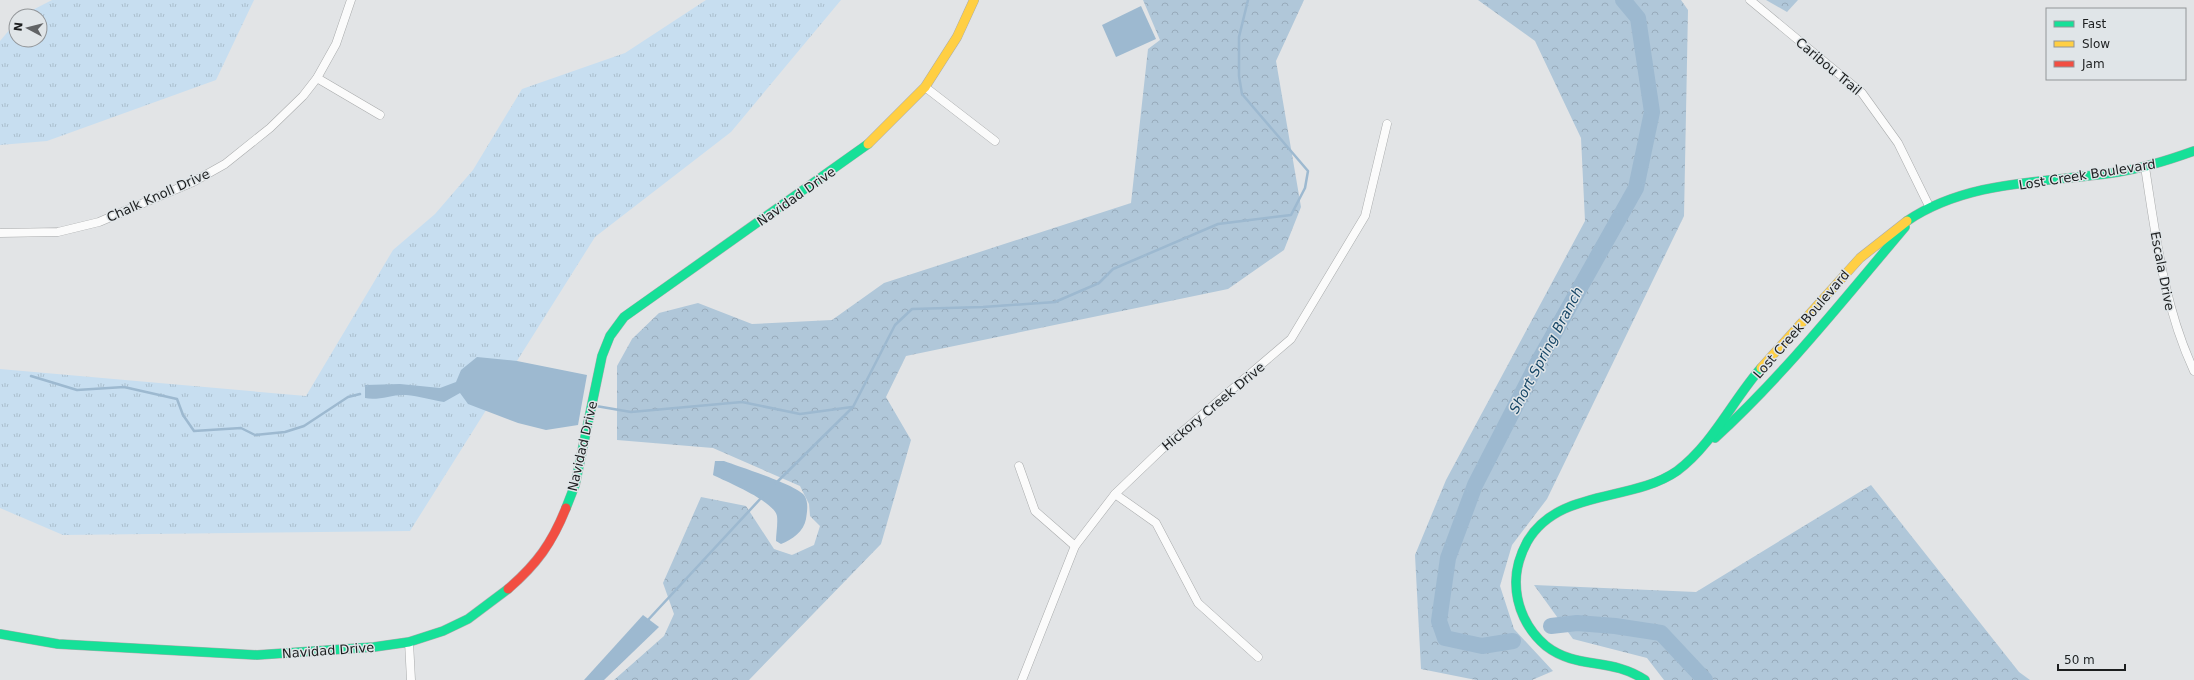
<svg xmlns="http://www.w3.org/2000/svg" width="2194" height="680" viewBox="0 0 2194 680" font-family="'DejaVu Sans',sans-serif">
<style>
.grass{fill:url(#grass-tufts)}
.forest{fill:url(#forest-crowns)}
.water{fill:#9db9d0}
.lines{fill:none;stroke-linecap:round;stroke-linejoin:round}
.stream{stroke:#9db9d0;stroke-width:2.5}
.river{stroke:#9db9d0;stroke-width:16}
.street-casing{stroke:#a9abac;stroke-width:9}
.fast-casing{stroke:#a9abac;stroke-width:10}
.slow-casing{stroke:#a9abac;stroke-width:10}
.jam-casing{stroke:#a9abac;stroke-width:10}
.street{stroke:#fbfbfb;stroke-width:8}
.fast{stroke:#16e098;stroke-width:9}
.slow{stroke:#ffcf43;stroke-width:9}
.jam{stroke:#f24e42;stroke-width:9}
.labels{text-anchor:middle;stroke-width:3;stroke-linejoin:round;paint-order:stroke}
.street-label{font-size:13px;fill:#1c1e1f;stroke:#e0e5e8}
.water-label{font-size:14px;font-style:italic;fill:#174767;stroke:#e0e5e8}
</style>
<defs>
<pattern id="grass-tufts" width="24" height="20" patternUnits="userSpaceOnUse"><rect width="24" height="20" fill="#c7def0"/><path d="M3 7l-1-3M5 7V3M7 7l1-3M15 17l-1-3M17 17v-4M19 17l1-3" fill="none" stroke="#aabecd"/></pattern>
<pattern id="forest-crowns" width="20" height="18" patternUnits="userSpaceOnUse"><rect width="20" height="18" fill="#b0c7d9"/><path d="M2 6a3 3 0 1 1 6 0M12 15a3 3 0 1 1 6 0" fill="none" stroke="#97aaba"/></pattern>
</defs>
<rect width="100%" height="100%" fill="#e2e4e6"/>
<g class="grass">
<polygon points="52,0 254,0 216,80 47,141 0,145 0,41 16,22 16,40 40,40 40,16 21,16"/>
<polygon points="706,0 841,0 731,132 595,237 410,531 63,535 0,508 0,369 306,396 393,250 435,214 473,170 522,89 625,53"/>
</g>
<g class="forest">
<polygon points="1143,0 1304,0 1276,61 1301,207 1284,250 1228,289 906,356 886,397 911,440 881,544 749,680 614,680 664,636 674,614 663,583 701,497 746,506 774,549 792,555 814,545 820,526 810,516 809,504 800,486 713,448 617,440 617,366 632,339 659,313 698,303 752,324 832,320 884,283 1131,203 1148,49 1160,40"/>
<polygon points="1478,0 1681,0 1688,10 1684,216 1547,499 1512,545 1500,586 1514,629 1553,671 1532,680 1476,680 1421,669 1415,555 1446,480 1585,221 1581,138 1535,41"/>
<polygon points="1766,0 1798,0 1787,12"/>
<polygon points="1871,485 2019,672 2030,680 1664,680 1647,658 1573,639 1534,585 1696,592"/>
</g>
<g class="water">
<polygon points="1141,6 1156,39 1116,57 1102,25"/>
<path d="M 477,357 L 517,361 L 587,375 L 578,425 L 546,430 L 518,423 L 468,404 L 460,393 L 444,402 C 432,400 419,396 406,395 C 392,394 379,401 365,398 L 365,385 L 400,384 L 440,388 L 456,382 L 461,370 Z"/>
<path d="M 715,461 L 724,461 C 740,467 794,484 804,495 C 809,502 807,512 806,519 C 804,531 792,540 781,544 L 776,541 C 776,534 778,524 777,516 C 774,501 727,482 713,475 Z"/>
<polygon points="643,615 659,627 604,680 584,680"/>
</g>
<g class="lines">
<g class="stream">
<polyline points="31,376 77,390 124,387 177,399 183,415 194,431 241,428 255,435 285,432 304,426 348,397 360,394"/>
<polyline points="596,406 631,412 742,402 800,414 852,407"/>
<polyline points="776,483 853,407 895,325 912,309 983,307 1055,302 1099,283 1113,269 1218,224 1291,215 1305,188 1308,171 1242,94 1239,76 1239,37 1248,0"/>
<polyline points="647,621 762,497"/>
</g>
<g class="river">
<polyline points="1551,626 1577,623 1615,626 1661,633 1705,680"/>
<polyline points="1513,641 1482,646 1445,638 1439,621 1448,558 1475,485 1537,364 1636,188 1652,112 1638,18 1623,0"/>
</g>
<defs>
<g id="street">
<polyline points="1750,0 1862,93 1898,143 1930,208"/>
<polyline points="317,78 380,115"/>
<polyline points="925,87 995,141"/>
<path d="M 2145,167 C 2156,237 2164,307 2194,371"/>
<polyline points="0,233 58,232 99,222 193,182 225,164 270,128 303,96 317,78 336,44 351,0"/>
<polyline points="1019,466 1035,511 1075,546"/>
<polyline points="1115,494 1156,523 1198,603 1258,657"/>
<polyline points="409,642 411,680"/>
<polyline points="1022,680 1075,546 1115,494 1161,450 1291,339 1365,216 1387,124"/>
</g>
<g id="fast">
<path d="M 1907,221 C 1969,179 2048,183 2118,172 C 2144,168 2169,160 2194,151"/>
<path d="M 1715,438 C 1785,374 1844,299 1905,227"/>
<polyline points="566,508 575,485 602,356 610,336 624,317 868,144"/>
<polyline points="0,634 58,644 257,655 374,647 409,642 443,631 468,619 508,589"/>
<path d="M 1645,680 C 1611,657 1577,670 1546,646 C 1527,630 1516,607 1516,582 C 1516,568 1520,555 1527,542 C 1558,488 1631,503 1677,471 C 1713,444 1732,401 1761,368"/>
</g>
<g id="slow">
<polyline points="868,144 925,87 957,37 974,0"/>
<polyline points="1761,368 1860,258 1907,221"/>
</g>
<path id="jam" d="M 508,589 C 537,564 552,543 566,508"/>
</defs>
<use href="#street" class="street-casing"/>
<use href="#fast" class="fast-casing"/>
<use href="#slow" class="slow-casing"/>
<use href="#jam" class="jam-casing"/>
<use href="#street" class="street"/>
<use href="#fast" class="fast"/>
<use href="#slow" class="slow"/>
<use href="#jam" class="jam"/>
</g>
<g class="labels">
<g class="street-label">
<text transform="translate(1829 66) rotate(40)" y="5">Caribou Trail</text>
<text transform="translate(2087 174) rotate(-9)" y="5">Lost Creek Boulevard</text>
<text transform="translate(158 195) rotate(-24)" y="5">Chalk Knoll Drive</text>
<text transform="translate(796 196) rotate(-35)" y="5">Navidad Drive</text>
<text transform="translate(2163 271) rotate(79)" y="5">Escala Drive</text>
<text transform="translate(1801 324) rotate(-49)" y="5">Lost Creek Boulevard</text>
<text transform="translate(1213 406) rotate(-40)" y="5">Hickory Creek Drive</text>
<text transform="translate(582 446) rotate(-77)" y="5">Navidad Drive</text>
<text transform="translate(328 650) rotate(-4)" y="5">Navidad Drive</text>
</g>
<g class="water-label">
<text transform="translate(1546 350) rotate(-62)" y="5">Short Spring Branch</text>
</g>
</g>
<rect x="2046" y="8" width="140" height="72" fill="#e0e5e8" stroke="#929598"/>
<rect x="2054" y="21" width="20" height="6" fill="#16e098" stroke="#929598"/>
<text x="2082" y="28" font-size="12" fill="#1c1e1f">Fast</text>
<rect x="2054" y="41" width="20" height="6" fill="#ffcf43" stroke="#929598"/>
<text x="2082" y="48" font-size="12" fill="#1c1e1f">Slow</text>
<rect x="2054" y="61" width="20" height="6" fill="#f24e42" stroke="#929598"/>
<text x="2082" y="68" font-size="12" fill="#1c1e1f">Jam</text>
<g transform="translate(28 28) rotate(277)"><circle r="19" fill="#e0e5e8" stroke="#929598"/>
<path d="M0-3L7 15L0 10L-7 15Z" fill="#616365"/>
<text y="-6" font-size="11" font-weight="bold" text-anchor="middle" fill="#1c1e1f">N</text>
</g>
<path d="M2058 664v6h67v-6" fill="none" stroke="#1c1e1f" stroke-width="2"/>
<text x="2064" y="664" font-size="12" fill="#1c1e1f" stroke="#e0e5e8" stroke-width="3" paint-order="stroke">50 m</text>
</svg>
